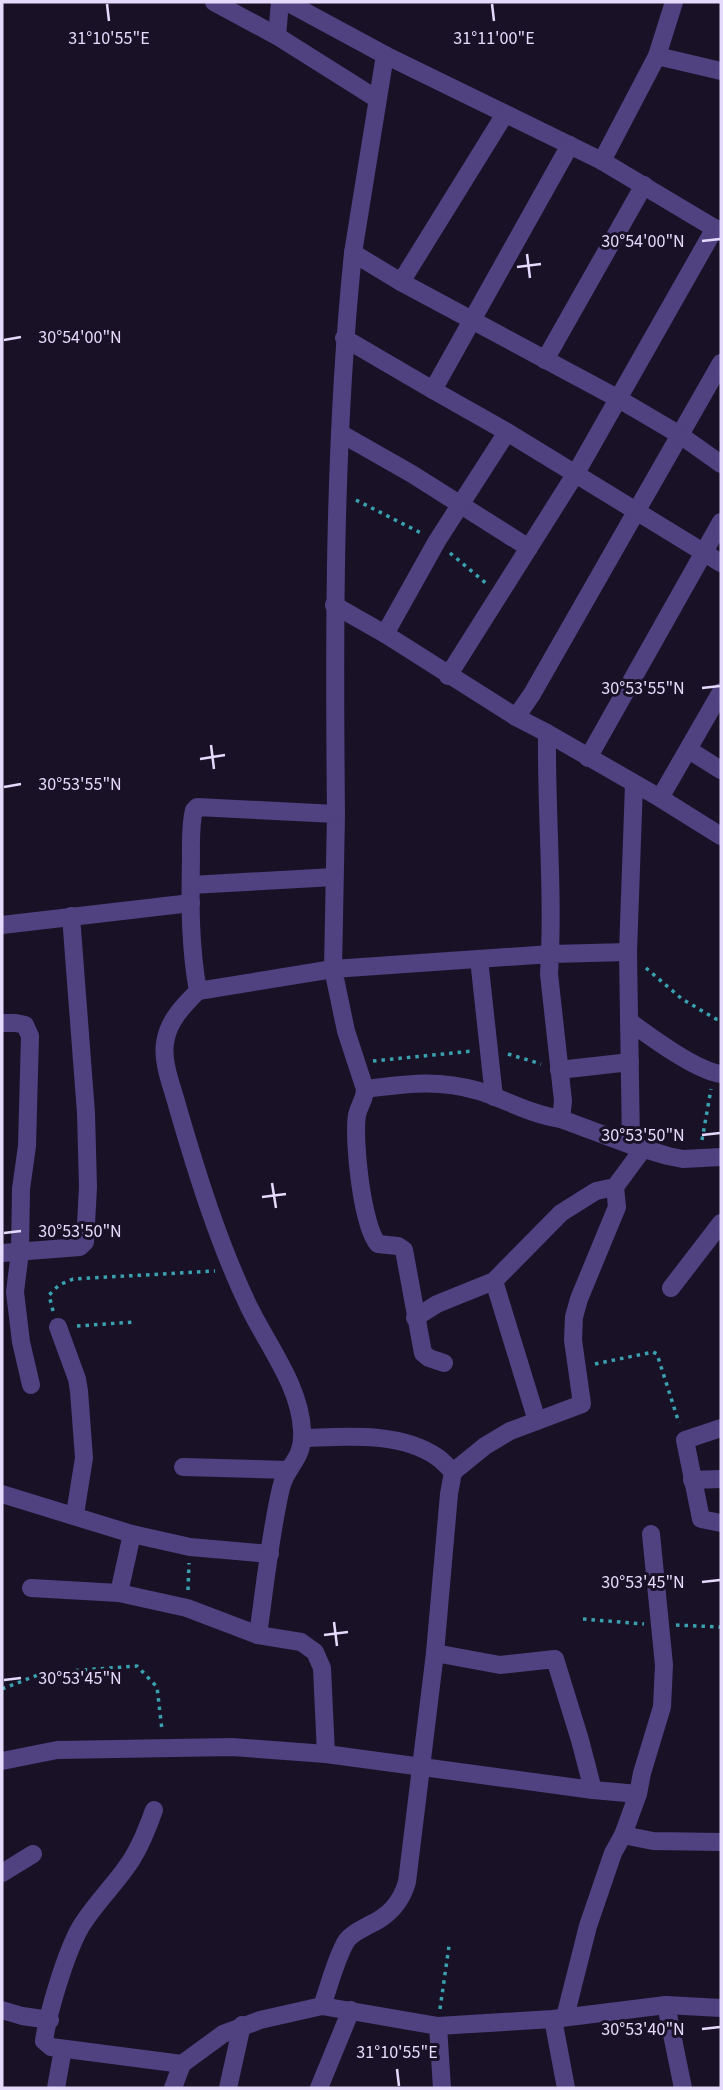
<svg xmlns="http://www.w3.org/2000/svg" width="723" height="2090" viewBox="0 0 723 2090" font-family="'Source Sans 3',sans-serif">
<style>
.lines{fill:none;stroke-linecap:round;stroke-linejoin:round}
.path{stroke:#3aa1b0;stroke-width:3.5;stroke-dasharray:3.5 5;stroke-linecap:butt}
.minor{stroke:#504181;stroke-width:18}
.ticks{fill:none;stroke:#e5dafc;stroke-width:2.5}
.ticks-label{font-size:18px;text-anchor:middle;fill:#e5dafc;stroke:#191227;stroke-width:6;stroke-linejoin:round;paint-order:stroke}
</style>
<rect width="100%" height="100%" fill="#191227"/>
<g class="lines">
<g class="path">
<polyline points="356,500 421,533"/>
<polyline points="450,553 487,584"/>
<polyline points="646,968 682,999 716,1019 721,1019"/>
<polyline points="508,1054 541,1064"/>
<polyline points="373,1061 473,1051"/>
<polyline points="702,1140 711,1089"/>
<polyline points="53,1311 49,1295 59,1285 73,1279 215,1271"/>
<polyline points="77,1326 134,1322"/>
<polyline points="595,1364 653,1352 657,1354 679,1423"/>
<polyline points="188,1590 189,1563"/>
<polyline points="583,1619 644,1624"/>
<polyline points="676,1625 721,1627"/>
<polyline points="2,1689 43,1673 137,1666 157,1687 162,1730"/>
<polyline points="440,2009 449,1946"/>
</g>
<g class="minor">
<polyline points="214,2 277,36 377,99"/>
<polyline points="287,2 385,55 602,161 721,232"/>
<polyline points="277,36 280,2"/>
<polyline points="657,56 721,71"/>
<polyline points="602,161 657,56 674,2"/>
<polyline points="353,253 385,55"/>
<polyline points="401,282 505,114"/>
<polyline points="344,338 433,390 570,145"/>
<polyline points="545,360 644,185"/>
<polyline points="721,363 532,694 516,717 547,733 660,798 721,836"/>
<polyline points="433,390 507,432"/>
<polyline points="340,433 412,474 529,548"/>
<polyline points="334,605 385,634 516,717"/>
<polyline points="385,634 437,541 507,432 721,563"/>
<polyline points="448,676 576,473 715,228"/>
<path d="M 547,733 C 546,813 554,894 549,974 L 563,1101 L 561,1119 C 533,1115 506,1100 479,1091 C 437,1079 407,1084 365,1089 L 346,1031 L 333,969 L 551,954 L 628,952"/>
<polyline points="689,750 721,770"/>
<polyline points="588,758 721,522"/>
<polyline points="660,798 721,692"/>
<path d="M 197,807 L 336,814 L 333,969 L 198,991 C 190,948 190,903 191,859 C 191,843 190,826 194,810 Z"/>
<path d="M 336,814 C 334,626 334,439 353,253 L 401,282 L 617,398 L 680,435 L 721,464"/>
<polyline points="191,885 334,877"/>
<polyline points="2,925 191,903"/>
<polyline points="479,959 494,1097"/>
<path d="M 198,991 C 183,1006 168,1021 165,1043 C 162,1063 172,1086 177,1105 C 197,1174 219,1245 250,1309 C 269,1347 300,1387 302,1430 C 304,1461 287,1463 281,1488 C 270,1535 265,1586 258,1635"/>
<path d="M 629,1021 C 649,1036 697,1071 721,1074"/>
<polyline points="2,1023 16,1023 25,1025 30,1036 27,1146 21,1189 20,1252 15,1292 21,1342 31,1385"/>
<polyline points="559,1070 630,1062"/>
<path d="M 365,1089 C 365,1100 359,1105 357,1115 C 353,1139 362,1226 378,1244 L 398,1246 L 404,1250 L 423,1353 L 429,1358 L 444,1363"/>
<polyline points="561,1119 631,1145 668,1156 683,1159 721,1157"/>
<polyline points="631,1145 628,952 634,784"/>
<polyline points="2,1253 80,1247 85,1242 88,1187 86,1113 71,916"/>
<polyline points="494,1281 537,1421"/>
<polyline points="671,1288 721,1223"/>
<polyline points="415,1318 437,1304 494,1281 561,1213 596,1191 615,1187 643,1149"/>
<polyline points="58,1327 77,1379 79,1391 84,1458 75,1514"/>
<polyline points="721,1428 685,1440 701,1519 721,1523"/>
<path d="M 302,1438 C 345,1437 399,1431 437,1457 C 443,1461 448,1467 453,1472"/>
<polyline points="183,1467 289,1470"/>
<polyline points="692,1480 721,1479"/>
<polyline points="2,1494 132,1534 190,1547 270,1554"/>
<polyline points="31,1588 119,1593 187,1608 258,1635 301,1642 315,1652 322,1668 326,1754"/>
<polyline points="119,1593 132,1534"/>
<polyline points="435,1653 500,1665 555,1659 580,1740 593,1790"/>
<polyline points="2,1761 57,1750 232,1747 326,1754 593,1790 638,1794"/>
<path d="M 154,1810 C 148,1827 142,1843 132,1859 C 117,1883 95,1903 80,1928 C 66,1953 48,2012 44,2041 L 51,2047 L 182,2064"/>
<polyline points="623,1835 653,1841 721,1842"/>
<polyline points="2,1873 33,1854"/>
<polyline points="666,2005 683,2088"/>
<path d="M 322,2006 C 329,1987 336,1957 347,1940 C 352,1933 362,1929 369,1925 C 389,1916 401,1903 407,1882 L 435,1653 L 449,1494 L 453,1472 L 485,1446 L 510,1431 L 582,1404 L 573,1340 L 574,1317 L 579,1299 L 617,1207 L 615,1187"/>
<polyline points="2,2010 22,2016 50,2020"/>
<polyline points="565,2017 588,1926 613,1853 623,1835 638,1794 642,1773 662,1707 664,1665 651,1534"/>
<polyline points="553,2019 566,2088"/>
<polyline points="438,2026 442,2088"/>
<polyline points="56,2088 63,2049"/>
<polyline points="173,2088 182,2064 223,2034 260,2020 322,2006 438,2026 553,2019 666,2005 721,2008"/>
<polyline points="228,2088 242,2025"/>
<polyline points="319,2088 351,2010"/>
</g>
</g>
<path class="ticks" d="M 107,4 L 109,21M 492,4 L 494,21M 702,241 L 720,239M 527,254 L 530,278M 517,267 L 541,264M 4,340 L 21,337M 702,688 L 720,686M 211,745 L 214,769M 200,759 L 225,755M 4,787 L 21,784M 702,1135 L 720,1133M 272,1183 L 276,1208M 262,1197 L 286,1194M 4,1233 L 21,1231M 702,1582 L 720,1580M 334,1622 L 337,1646M 324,1635 L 348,1632M 4,1680 L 21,1678M 702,2029 L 720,2027M 397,2069 L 399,2086"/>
<g class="ticks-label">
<text x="109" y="44">31°10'55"E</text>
<text x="494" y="44">31°11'00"E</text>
<text x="643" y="247">30°54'00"N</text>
<text x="80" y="343">30°54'00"N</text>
<text x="643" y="694">30°53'55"N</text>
<text x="80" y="790">30°53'55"N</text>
<text x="643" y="1141">30°53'50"N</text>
<text x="80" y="1237">30°53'50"N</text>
<text x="643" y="1588">30°53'45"N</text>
<text x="80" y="1684">30°53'45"N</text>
<text x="643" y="2035">30°53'40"N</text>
<text x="397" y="2058">31°10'55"E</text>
</g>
<rect width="723" height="2090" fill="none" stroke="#e5dafc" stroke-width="7"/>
</svg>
